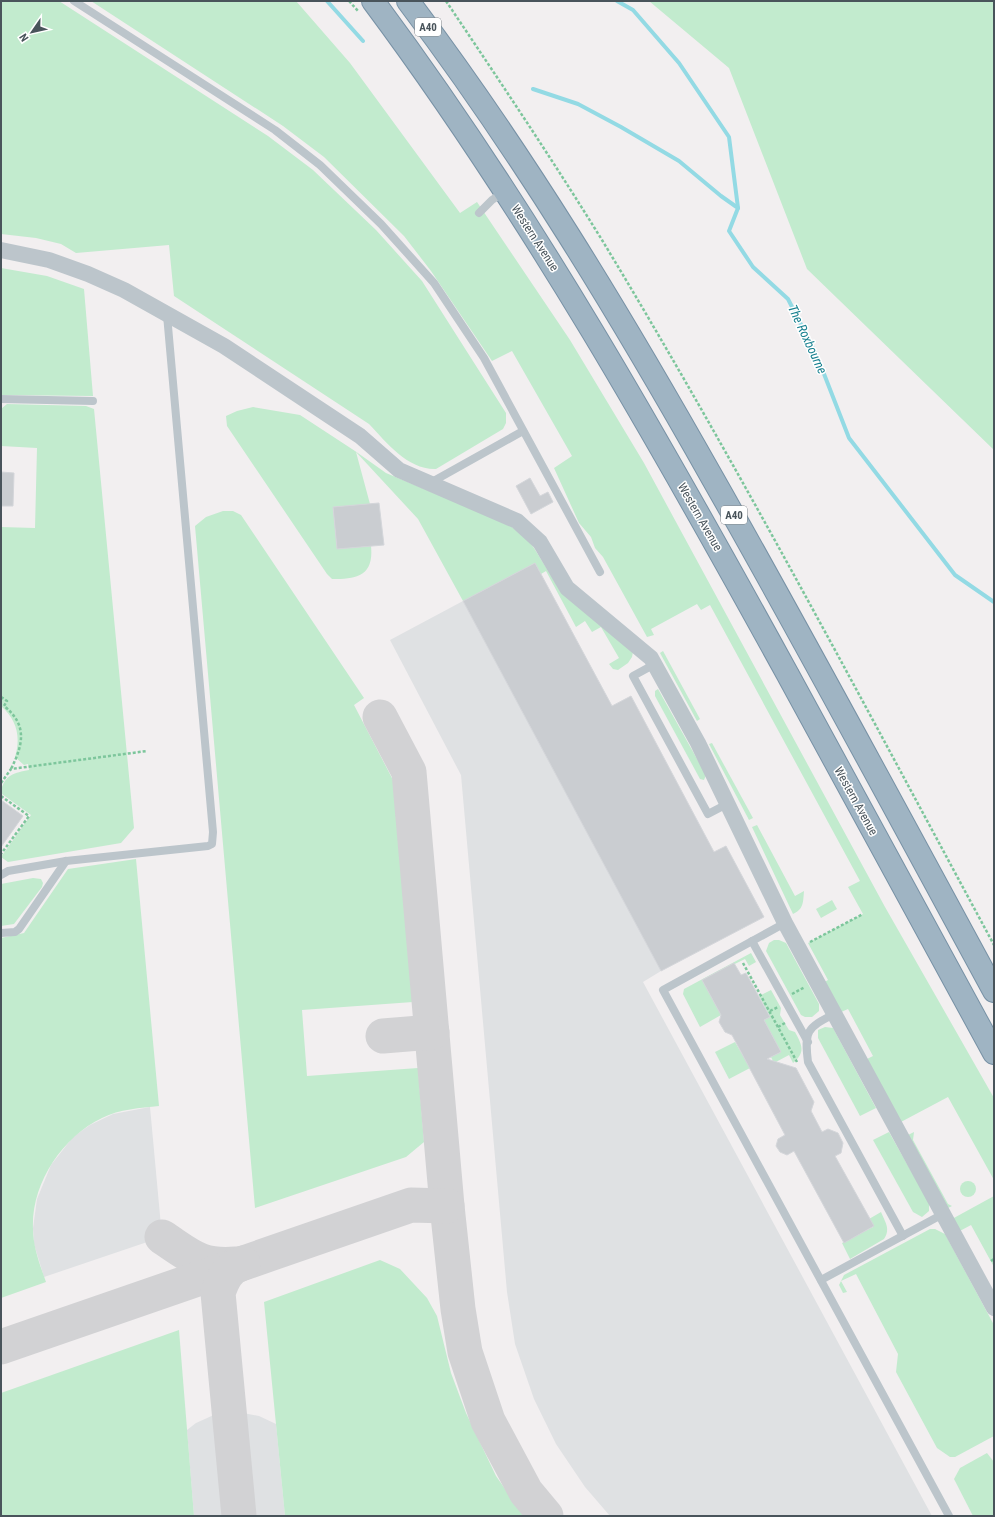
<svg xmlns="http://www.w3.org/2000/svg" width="995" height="1517" viewBox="0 0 995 1517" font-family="'Roboto Condensed',sans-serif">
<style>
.airport{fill:#dfe1e3}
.green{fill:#c2ebce}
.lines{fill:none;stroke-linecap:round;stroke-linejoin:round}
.stream{stroke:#93dae4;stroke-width:4}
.taxiway{stroke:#d2d2d4;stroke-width:35}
.building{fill:#cacdd1;stroke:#d4d6da}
.trunk-casing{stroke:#7791a5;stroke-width:24}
.path{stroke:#7dc69c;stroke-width:2.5;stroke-dasharray:3 2;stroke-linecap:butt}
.service{stroke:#bcc5cb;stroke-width:8}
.minor{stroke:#bcc5cb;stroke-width:16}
.trunk{stroke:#9fb4c3;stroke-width:22}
.labels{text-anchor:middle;stroke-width:3;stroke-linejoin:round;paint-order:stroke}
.shield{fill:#fff;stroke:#80878c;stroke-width:1}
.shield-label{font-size:11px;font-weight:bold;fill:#49545b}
.street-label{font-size:12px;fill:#49545b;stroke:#fff}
.water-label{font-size:13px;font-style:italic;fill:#188190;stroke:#fff}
</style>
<rect width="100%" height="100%" fill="#f2eff0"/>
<g class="airport">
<polygon points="463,601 661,971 643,982 932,1516 610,1516 585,1487 556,1444 534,1399 515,1344 507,1292 461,775 390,640"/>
<polygon points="150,1107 162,1237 44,1277 34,1244 33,1228 37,1199 51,1165 73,1137 90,1125 113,1114"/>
<polygon points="238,1412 259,1416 276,1424 285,1516 194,1516 187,1430 196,1423 216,1414"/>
</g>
<g class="green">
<path d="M 1,1 L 59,1 L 268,136 L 313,170 L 376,230 L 422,281 L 506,413 L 506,423 L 503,429 L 436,469 C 408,470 387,443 369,424 L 174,296 L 169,245 L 76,253 L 61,244 L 36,238 L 1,234 Z"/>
<polygon points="91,1 296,1 350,63 460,213 477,202 570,340 644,463 885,907 994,1098 994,1180 948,1097 899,1123 865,1060 873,1056 848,1009 839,1013 823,983 828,980 808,943 863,914 848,887 860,881 710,605 701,610 697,604 651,629 654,635 647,637 603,557 595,548 591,537 579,523 554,468 572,456 512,351 492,361 431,271 404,236 324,157 283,126"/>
<polygon points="649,1 994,1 994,450 807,269 729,68"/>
<polygon points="1,268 47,276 84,289 93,396 1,395"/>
<path d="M 7,404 L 86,406 L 94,409 L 134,828 L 121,843 L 8,862 L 1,857 L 31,815 L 2,794 L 1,790 C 6,774 14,773 29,770 L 28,764 L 24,765 L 15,757 C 21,737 17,720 1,706 L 1,527 L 35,528 L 37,448 L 1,446 L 1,409 Z"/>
<path d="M 253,407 L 300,415 L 355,451 L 386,473 L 508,524 L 526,538 L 534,548 L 561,592 L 633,652 L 632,657 L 628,663 L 618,670 L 613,669 L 609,664 L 619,658 L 601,627 L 592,632 L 585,621 L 576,627 L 546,571 L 541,574 L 535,563 L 463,601 L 418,519 L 356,452 L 370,504 L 333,507 L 337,549 L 371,546 C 374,576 357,579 332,579 L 327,574 L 227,426 L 226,416 L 237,411 Z"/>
<polygon points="223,511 233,511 241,515 364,698 354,705 393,780 413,1002 302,1010 307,1076 418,1068 424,1142 406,1157 255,1208 195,526 206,517"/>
<polygon points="663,651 700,719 697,721 660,653"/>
<polygon points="658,689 706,775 704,780 700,779 655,696 655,691"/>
<polygon points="712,743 753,818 749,820 709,744"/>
<path d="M 757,825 L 795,896 L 804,891 C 803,902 804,909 793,914 L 752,827 Z"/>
<path d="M 136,859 L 159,1106 C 140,1108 120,1109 102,1118 C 62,1137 31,1184 33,1229 C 33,1247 40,1265 46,1282 L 1,1298 L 1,938 L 24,933 L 68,869 Z"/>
<polygon points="33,878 41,879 43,883 42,887 14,924 1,926 1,884"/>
<polygon points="832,900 837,909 821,918 816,909"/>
<polygon points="774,940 779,940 786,943 819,1004 819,1011 812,1017 805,1017 801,1015 766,951 769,943"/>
<polygon points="751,953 756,962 749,966 745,959 702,980 721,1015 700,1027 683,994 684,989"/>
<path d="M 771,990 L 781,1008 L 780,1015 L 789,1030 L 795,1032 C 802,1045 806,1052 793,1063 L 789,1055 L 774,1063 L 771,1057 L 781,1052 L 764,1020 L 770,1017 L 759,996 Z"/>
<polygon points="825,1027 833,1028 876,1108 860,1116 818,1038 818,1030"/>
<polygon points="735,1042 750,1068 729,1079 715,1052"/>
<polygon points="889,1132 929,1203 929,1211 922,1217 913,1212 873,1140"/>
<polygon points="914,1132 913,1140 948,1204 952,1206 946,1209 906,1136"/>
<circle cx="968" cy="1189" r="8"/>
<polygon points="994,1196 994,1267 971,1225 958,1232 952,1219"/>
<path d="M 881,1212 C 885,1222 891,1229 884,1239 L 850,1259 L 842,1243 L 873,1227 L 869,1219 Z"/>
<polygon points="930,1229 935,1229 945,1234 994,1325 994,1436 955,1457 950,1457 937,1448 896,1372 898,1354 856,1274 841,1281 847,1292 843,1293 839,1285 844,1275"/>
<polygon points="380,1260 400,1269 427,1298 437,1316 451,1373 466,1413 496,1476 524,1516 285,1516 264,1302"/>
<polygon points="179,1330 194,1516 1,1516 1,1393"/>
<polygon points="987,1453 994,1462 994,1516 973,1516 954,1479 960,1468"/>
</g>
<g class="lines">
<g class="stream">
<polyline points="327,1 363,41"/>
<polyline points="617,1 633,10 679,63 729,137 738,208"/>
<polyline points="533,89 578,104 621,127 679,161 721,196 738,208 729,231 753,267 788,299 817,356 849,438 955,575 994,602"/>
</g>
<g class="taxiway">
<polyline points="380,717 409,772 447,1206 458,1309 465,1352 488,1421 526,1492 546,1516"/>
<polyline points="383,1036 432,1032"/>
<path d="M 162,1237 C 191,1256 200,1267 236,1264"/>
<polyline points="1,1347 411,1205 447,1206"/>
<path d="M 239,1516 L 218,1293 C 223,1278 228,1268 243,1263"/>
</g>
</g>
<g class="building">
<polygon points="1,472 14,473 13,506 1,506"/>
<polygon points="530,478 540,496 548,492 553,502 531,514 516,486"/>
<polygon points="379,503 384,545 337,549 333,507"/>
<polygon points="535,563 612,706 631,696 714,852 726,846 764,917 661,971 463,601"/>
<polygon points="1,800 23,816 1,847"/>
<polygon points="734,963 741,975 746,973 770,1017 764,1020 781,1052 767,1059 796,1068 814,1102 811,1111 822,1132 828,1129 838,1133 843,1143 841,1153 835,1156 874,1226 844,1243 794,1151 787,1155 780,1152 776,1146 778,1139 785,1135 732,1035 725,1032 719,1022 721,1015 702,980"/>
</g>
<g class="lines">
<defs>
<g id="trunk">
<path d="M 373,1 C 531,213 661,444 788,675 C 857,801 926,927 994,1053"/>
<path d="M 408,1 C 522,152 620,314 713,479 C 809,648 901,820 994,991"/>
</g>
</defs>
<use href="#trunk" class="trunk-casing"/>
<g class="path">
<polyline points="349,1 358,11"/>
<path d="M 446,1 C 499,80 552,159 602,240 C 741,470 866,708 994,945"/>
<path d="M 1,697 L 7,701 L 4,706 C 28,725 23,745 11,769"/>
<polyline points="1,783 11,769 147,751"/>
<polyline points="1,796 29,816 1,854"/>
<polyline points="810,942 863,914"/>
<polyline points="743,963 797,1062"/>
<polyline points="792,994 805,987"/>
<polyline points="770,1011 778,1007"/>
<polyline points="778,1027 785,1023"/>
<polyline points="991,1261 994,1259"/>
</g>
<g class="service">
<polyline points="74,1 275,130 320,165 381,224 434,283 484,358 600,572"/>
<polyline points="479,213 492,200 504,192"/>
<polyline points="1,399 93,401"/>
<polyline points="430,483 523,431"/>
<polyline points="655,664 633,676 708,814 727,804"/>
<polyline points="1,875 8,871 66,861 208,846 212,844 213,832 167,315"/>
<polyline points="785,923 663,990 949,1516"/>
<polyline points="1,933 15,932 19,929 66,861"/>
<polyline points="752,941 808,1042"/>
<path d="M 834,1014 C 807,1028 804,1031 808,1062 L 903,1236"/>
<polyline points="821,1280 943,1214"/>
</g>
<polyline class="minor" points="1,250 49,260 88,274 124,290 224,346 360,436 399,470 517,521 540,542 567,588 651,658 698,743 785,923 994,1308"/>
<use href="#trunk" class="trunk"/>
</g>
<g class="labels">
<g class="shield">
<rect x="415" y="18" width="26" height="18" rx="3"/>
<rect x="721" y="506" width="26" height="18" rx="3"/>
</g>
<g class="shield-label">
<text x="428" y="31">A40</text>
<text x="734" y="519">A40</text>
</g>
<g class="street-label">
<text transform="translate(535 238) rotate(57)" y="4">Western Avenue</text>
<text transform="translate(700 517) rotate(60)" y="4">Western Avenue</text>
<text transform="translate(856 801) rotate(61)" y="4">Western Avenue</text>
</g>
<g class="water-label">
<text transform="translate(808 339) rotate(65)" y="5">The Roxbourne</text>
</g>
</g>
<rect width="995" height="1517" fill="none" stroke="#49545b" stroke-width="4"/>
<g transform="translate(32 32) rotate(236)" stroke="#ffffff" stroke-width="3" paint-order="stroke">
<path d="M0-3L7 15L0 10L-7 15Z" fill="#49545b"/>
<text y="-6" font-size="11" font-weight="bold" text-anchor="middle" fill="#49545b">N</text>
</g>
</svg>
